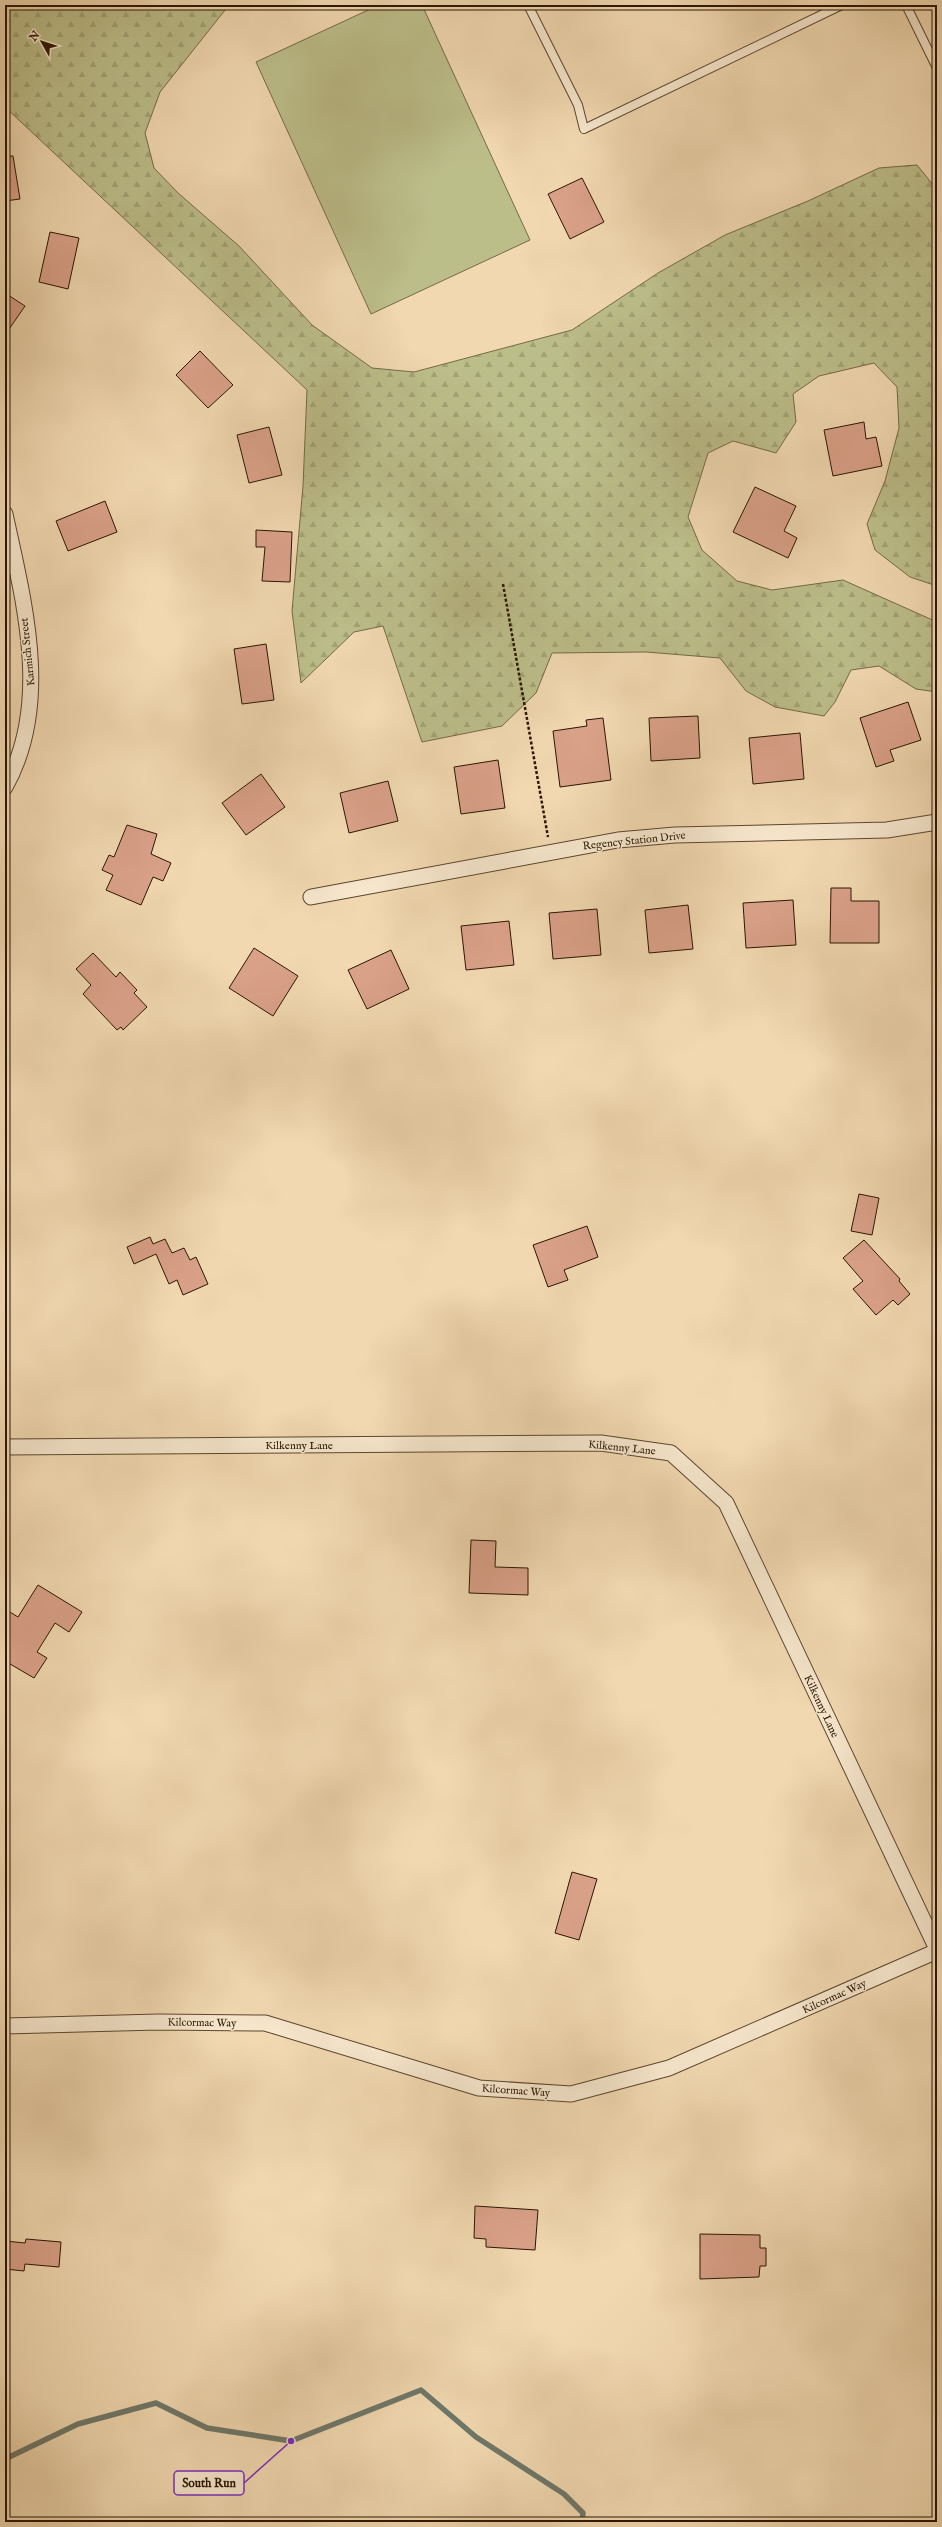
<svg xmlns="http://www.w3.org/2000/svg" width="942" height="2527" viewBox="0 0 942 2527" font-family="'IM FELL English',serif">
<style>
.green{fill:#bcbe8a;stroke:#746a46}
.forest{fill:url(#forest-firs);stroke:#746a46}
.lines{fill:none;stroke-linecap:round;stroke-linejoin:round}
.stream{stroke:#6e786a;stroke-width:5.5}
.building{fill:#daa189;stroke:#2b1602}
.service-casing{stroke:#5c462e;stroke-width:10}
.minor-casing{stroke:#5c462e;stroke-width:17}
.path{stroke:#2b1602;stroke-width:2.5;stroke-dasharray:3 2;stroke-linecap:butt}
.service{stroke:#f6e6cc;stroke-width:8}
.minor{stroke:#f6e6cc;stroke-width:15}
.labels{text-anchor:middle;stroke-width:3;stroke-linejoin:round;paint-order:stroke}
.street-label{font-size:11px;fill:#2b1602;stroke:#f6e6cc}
.leader{fill:none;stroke:#7b2cbf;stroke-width:1.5}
.callout-dot{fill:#7b2cbf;stroke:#f6e6cc;stroke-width:1.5}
.callout{fill:#f6e6cc;stroke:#7b2cbf;stroke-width:1.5}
.callout-label{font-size:12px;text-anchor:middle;font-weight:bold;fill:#2b1602}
</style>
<defs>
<pattern id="forest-firs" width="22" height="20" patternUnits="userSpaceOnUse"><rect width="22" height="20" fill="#bcbe8a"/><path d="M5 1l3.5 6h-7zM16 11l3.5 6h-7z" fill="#a2a375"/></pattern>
</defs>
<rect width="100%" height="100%" fill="#f1d8b0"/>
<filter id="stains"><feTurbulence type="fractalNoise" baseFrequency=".005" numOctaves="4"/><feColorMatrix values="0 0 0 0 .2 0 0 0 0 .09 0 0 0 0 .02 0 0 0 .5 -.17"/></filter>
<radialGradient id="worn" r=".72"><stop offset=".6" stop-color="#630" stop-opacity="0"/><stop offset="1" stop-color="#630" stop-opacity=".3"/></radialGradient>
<polygon class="green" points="379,5 422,5 530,240 371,314 256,62"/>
<polygon class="forest" points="5,5 229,5 160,92 145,133 154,168 178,193 239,246 312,325 372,368 414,372 572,330 658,273 725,235 808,201 879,168 917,165 937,190 937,586 910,577 875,550 867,524 885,481 899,428 897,387 874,363 819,376 793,394 796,422 776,453 733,441 708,453 688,517 702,550 737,581 772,590 843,580 937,622 937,692 916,689 879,666 851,670 835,702 824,716 775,707 746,691 720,658 646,652 552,653 536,693 502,726 422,742 383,626 354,632 301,683 292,611 303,486 307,390 5,107"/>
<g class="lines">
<polyline class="stream" points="5,2459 78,2424 156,2403 207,2428 291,2441 421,2390 476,2437 564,2494 583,2513 582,2522"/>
</g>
<g class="building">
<polygon points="5,156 13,156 20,199 5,201"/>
<polygon points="582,178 604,222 570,239 548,194"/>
<polygon points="50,232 79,238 68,289 39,282"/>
<polygon points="5,293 25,306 5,335"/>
<polygon points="200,351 233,385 208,408 176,375"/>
<polygon points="864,422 866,439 876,437 882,466 833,476 824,430"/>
<polygon points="269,427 282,475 249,483 237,435"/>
<polygon points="755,487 796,506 784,531 797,538 788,558 733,532"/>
<polygon points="105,501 117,532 68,551 56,521"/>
<polygon points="256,530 292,532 290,582 262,581 265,547 256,547"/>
<polygon points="266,644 274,700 242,704 234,649"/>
<polygon points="908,702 921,740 890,750 894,761 876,767 860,718"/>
<polygon points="698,716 700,758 651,761 649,718"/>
<polygon points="603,718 611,780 560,787 553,731 587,726 586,720"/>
<polygon points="800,733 804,779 753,784 749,738"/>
<polygon points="498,760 505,808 461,814 454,767"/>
<polygon points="261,774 285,807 246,835 222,803"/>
<polygon points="388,781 398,821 349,833 340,793"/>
<polygon points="127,825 157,834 151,854 171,863 163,881 153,877 141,905 106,890 113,875 102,870 109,855 114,857"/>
<polygon points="831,888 851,888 851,901 879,901 879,943 830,943"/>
<polygon points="793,900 796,945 746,948 743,903"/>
<polygon points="688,905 693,949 649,953 645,910"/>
<polygon points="597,909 601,955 553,959 549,913"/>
<polygon points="509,921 514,965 466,970 461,926"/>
<polygon points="254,948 298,976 273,1016 229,988"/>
<polygon points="391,950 409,989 367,1009 348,970"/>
<polygon points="93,953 116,977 120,972 137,990 134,993 147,1007 123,1030 121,1027 117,1030 83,994 91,985 76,969"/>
<polygon points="859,1194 879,1198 872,1235 851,1231"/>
<polygon points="587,1226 598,1257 564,1270 568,1280 548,1287 533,1245"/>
<polygon points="150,1237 153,1244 165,1239 172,1253 184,1248 190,1260 196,1257 208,1284 183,1295 177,1280 169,1284 156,1254 134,1264 127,1247"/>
<polygon points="864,1240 900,1279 899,1281 910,1294 898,1305 893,1300 876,1315 853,1289 863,1281 843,1258"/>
<polygon points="471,1540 496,1541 495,1567 528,1568 528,1595 469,1593"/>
<polygon points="38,1585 82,1612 69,1632 55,1623 37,1652 47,1658 34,1678 5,1661 5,1609 18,1617"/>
<polygon points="572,1872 597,1879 579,1940 555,1933"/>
<polygon points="475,2206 538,2210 535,2250 486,2247 486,2239 474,2238"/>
<polygon points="700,2234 760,2235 760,2248 766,2248 766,2266 760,2266 759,2277 700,2279"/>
<polygon points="26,2239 61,2242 59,2267 25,2264 24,2271 5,2269 5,2241 25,2243"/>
</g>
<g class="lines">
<defs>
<g id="service">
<polyline points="528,5 578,105 584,129 842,5"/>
<polyline points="906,5 937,68"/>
</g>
<g id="minor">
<path d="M 5,514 C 24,602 52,704 5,787"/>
<polyline points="311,897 618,840 675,835 887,830 937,822"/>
<polyline points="5,1447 601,1443 671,1453 726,1503 937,1949"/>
<polyline points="5,2026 158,2022 265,2023 479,2088 571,2094 669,2068 937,1951"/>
</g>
</defs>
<use href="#service" class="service-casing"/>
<use href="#minor" class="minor-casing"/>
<polyline class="path" points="503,584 548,837"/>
<use href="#service" class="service"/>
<use href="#minor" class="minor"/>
</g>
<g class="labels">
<g class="street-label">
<text transform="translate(27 652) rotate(-96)" y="4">Karmich Street</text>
<text transform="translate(634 840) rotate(-6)" y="4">Regency Station Drive</text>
<text x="299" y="1449">Kilkenny Lane</text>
<text transform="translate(622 1447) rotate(6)" y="4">Kilkenny Lane</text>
<text transform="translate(822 1706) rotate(65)" y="4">Kilkenny Lane</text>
<text transform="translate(834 1996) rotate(-24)" y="4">Kilcormac Way</text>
<text transform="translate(202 2022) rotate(1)" y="4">Kilcormac Way</text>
<text transform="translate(516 2090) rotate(4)" y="4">Kilcormac Way</text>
</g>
</g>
<path class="leader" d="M291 2441L244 2483"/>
<circle class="callout-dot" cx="291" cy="2441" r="4"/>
<rect class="callout" x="174" y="2471" width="70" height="24" rx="4"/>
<g class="callout-label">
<text x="209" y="2487">South Run</text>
</g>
<rect width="942" height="2527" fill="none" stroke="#f1d8b0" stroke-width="20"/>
<rect x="6" y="6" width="930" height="2515" fill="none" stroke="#2b1602" stroke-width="2"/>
<rect x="10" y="10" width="922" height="2507" fill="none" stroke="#2b1602"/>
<g transform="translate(42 42) rotate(309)" stroke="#f6e6cc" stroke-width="3" paint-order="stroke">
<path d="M0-3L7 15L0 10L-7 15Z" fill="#2b1602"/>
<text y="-6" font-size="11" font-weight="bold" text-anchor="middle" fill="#2b1602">N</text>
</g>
<rect width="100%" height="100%" filter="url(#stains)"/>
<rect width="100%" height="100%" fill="url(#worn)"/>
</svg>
